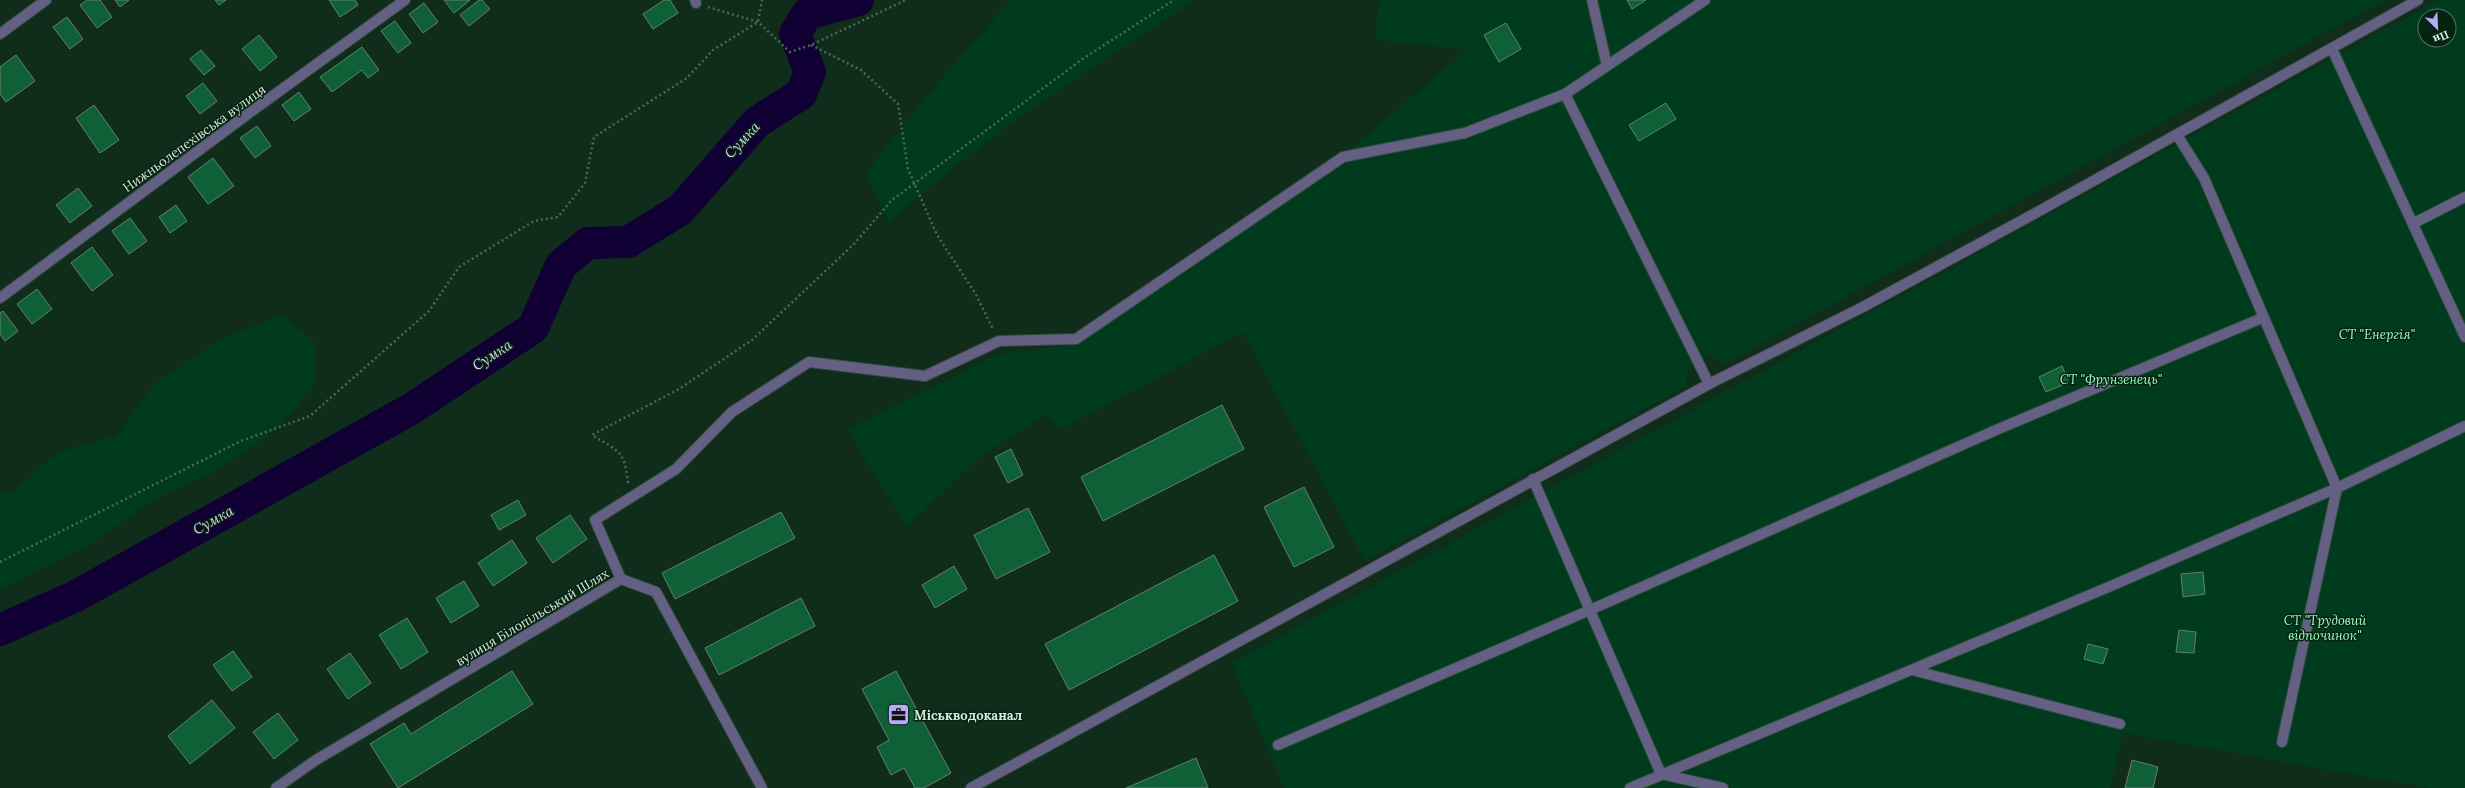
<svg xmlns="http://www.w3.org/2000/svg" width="2465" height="788" viewBox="0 0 2465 788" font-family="Lora,serif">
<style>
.green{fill:#003b1e;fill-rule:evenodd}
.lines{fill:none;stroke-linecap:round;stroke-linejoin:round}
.river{stroke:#100034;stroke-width:32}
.building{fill:#106037;stroke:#63816d}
.minor-casing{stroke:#304a3a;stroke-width:12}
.path{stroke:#4e6757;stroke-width:2.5;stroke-dasharray:2 3;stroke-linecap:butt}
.minor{stroke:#636084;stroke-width:10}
.labels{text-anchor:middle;stroke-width:3;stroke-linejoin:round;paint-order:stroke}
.street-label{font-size:13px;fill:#d7e8dc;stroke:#062312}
.park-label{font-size:13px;font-style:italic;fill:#9efdc0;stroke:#062312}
.poi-label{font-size:13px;font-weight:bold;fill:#d7e8dc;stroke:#062312;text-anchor:start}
.water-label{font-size:14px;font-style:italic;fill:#d9d8ef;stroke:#062312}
</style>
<rect width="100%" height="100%" fill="#102c1b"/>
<g class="green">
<path d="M 1013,0 L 1196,0 C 1090,69 982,137 889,223 L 866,173 L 931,91 L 1007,4 Z"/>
<polygon points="1379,0 2385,0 1724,364 1710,356 1688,367 1686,386 1365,561 1243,332 1060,430 1046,415 980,456 907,527 847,429 997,355 1078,344 1341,157 1467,50 1375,40"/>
<path d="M 2439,0 L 2465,0 L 2465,788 L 2430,788 L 2123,733 L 2110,788 L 1284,788 L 1232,663 ZM 2425,16 L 2449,16 L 2449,40 L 2425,40 Z"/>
<polygon points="284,315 315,343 316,383 278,428 213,473 153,500 91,544 0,590 0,495 14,491 58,452 116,436 156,382 226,336"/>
</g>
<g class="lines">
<polyline class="river" points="0,630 76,596 411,409 533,328 561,265 588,243 628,242 680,210 757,122 801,94 810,72 795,34 807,14 858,0"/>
</g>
<g class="building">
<polygon points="87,0 100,0 112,17 97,28 80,5"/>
<polygon points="115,0 129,0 120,7"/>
<polygon points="215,0 226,0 219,5"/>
<polygon points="329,0 355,0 358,5 340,17"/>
<polygon points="444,0 470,0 454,13"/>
<polygon points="479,0 482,0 490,9 469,26 460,15"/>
<polygon points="664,0 670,0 678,13 653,29 643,14"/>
<polygon points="1627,0 1646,0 1632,9"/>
<polygon points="424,3 438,22 423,33 409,14"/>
<polygon points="67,17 83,39 70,49 53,27"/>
<polygon points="395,21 411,43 398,53 381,31"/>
<polygon points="1506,23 1521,49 1499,62 1484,35"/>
<polygon points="259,35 277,57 260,71 242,49"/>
<polygon points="362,47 379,70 368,78 362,70 332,92 320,77"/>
<polygon points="201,50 215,66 204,75 190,59"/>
<polygon points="16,55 35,81 6,102 0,94 0,67"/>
<polygon points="203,83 217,101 200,114 186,96"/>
<polygon points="299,92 311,109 294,121 282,105"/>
<polygon points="1666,103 1676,119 1639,141 1629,125"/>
<polygon points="94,105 119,140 100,153 76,118"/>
<polygon points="257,126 271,146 255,158 240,138"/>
<polygon points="213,158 234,186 208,204 188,177"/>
<polygon points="78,188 92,206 70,223 56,205"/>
<polygon points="176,205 187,221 170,233 159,217"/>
<polygon points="130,218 147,241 129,254 112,231"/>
<polygon points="92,247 113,275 92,291 71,263"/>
<polygon points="37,289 52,309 32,324 17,304"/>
<polygon points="3,311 18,331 5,341 0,334 0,313"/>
<polygon points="2062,366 2069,382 2046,392 2039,377"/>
<polygon points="1222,405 1244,449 1103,521 1081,477"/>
<polygon points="1011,449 1023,475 1008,483 995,457"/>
<polygon points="1304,487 1334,547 1294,567 1264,507"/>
<polygon points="518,500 526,515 499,530 491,515"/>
<polygon points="1028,508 1050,552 996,579 974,535"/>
<polygon points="781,512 795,538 675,599 662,573"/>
<polygon points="570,515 587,539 553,563 536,538"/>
<polygon points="512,540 527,563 493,586 478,563"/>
<polygon points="1214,555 1238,601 1069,690 1045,644"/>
<polygon points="954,566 967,589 935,608 922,585"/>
<polygon points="2203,572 2205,594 2183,597 2181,574"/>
<polygon points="464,581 479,606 451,623 436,598"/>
<polygon points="801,598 815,626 719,675 705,648"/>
<polygon points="407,618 428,652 401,669 379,635"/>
<polygon points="2179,630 2196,632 2194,653 2176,652"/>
<polygon points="2088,644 2108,649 2103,664 2084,659"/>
<polygon points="233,651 252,677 232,691 213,665"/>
<polygon points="350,653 371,683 348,699 327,669"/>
<polygon points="512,671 533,704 398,788 370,744 404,723 411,734"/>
<polygon points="896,671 951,773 924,788 915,788 904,768 891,775 877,747 889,740 862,689"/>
<polygon points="212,700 235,728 190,764 168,736"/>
<polygon points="278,713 298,740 274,759 253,732"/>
<polygon points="1196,758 1208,788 1126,788"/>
<polygon points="2132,760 2158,767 2153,788 2125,788"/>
</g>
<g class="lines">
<defs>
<g id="minor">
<polyline points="695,0 696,3"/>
<polyline points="1592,0 1607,66"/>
<polyline points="0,34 46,0"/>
<polyline points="2332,49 2465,337"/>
<polyline points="1565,94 1709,384"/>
<polyline points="2177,135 2204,178 2337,488 2282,742"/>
<polyline points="2414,223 2465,197"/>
<polyline points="0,298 252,111 405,0"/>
<polyline points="1533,479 1661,774 1723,788"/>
<polyline points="621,579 595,520 676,469 732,412 809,362 925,376 999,341 1076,339 1343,157 1465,133 1565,94 1705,0"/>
<polyline points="1912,670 2120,724"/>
<polyline points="1278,745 1590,610 1996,430 2262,318"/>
<polyline points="276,788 316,760 621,579 656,592 762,788"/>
<polyline points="971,788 1709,384 1861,308 2032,215 2418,0"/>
<polyline points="1630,788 2111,586 2337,488 2465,426"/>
</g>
</defs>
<use href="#minor" class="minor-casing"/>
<g class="path">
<polyline points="708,7 758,22 790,52 811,45 906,0"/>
<polyline points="811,45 861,70 898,104 908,169 937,235 975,293 993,329"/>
<path d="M 628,483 C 624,449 619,452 592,435 L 679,389 L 752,340 L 854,244 L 892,200 L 1084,58 L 1174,0"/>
<polyline points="0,562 241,441 310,416 429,311 459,267 534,221 558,217 585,183 594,137 687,78 713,50 758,22 762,0"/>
</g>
<use href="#minor" class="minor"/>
</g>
<defs>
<symbol id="office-square" viewBox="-11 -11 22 22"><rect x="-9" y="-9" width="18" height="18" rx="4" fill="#b4acf9" stroke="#062312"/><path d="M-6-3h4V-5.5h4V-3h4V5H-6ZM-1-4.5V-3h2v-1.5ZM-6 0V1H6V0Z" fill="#111"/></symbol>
</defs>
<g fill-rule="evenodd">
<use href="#office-square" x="886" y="702" width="25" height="25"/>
</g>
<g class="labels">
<g class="street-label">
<text transform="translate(194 138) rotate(-36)" y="5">Нижньолепехівська вулиця</text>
<text transform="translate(532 617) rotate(-31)" y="5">вулиця Білопільський Шлях</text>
</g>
<g class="park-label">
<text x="2377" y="339">СТ "Енергія"</text>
<text x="2111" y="384">СТ "Фрунзенець"</text>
<text x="2325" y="625">СТ "Трудовий<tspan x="2325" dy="15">відпочинок"</tspan></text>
</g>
<g class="poi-label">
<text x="914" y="720">Міськводоканал</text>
</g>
<g class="water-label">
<text transform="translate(742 140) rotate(-47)" y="5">Сумка</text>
<text transform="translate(492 355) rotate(-33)" y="5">Сумка</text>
<text transform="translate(213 520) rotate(-29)" y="5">Сумка</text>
</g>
</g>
<g transform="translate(2437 28) rotate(156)"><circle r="19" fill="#062312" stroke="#5a7263"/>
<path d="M0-3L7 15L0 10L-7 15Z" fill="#b4acf9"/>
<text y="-6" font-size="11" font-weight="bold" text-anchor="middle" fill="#d7e8dc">Пн</text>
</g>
</svg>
